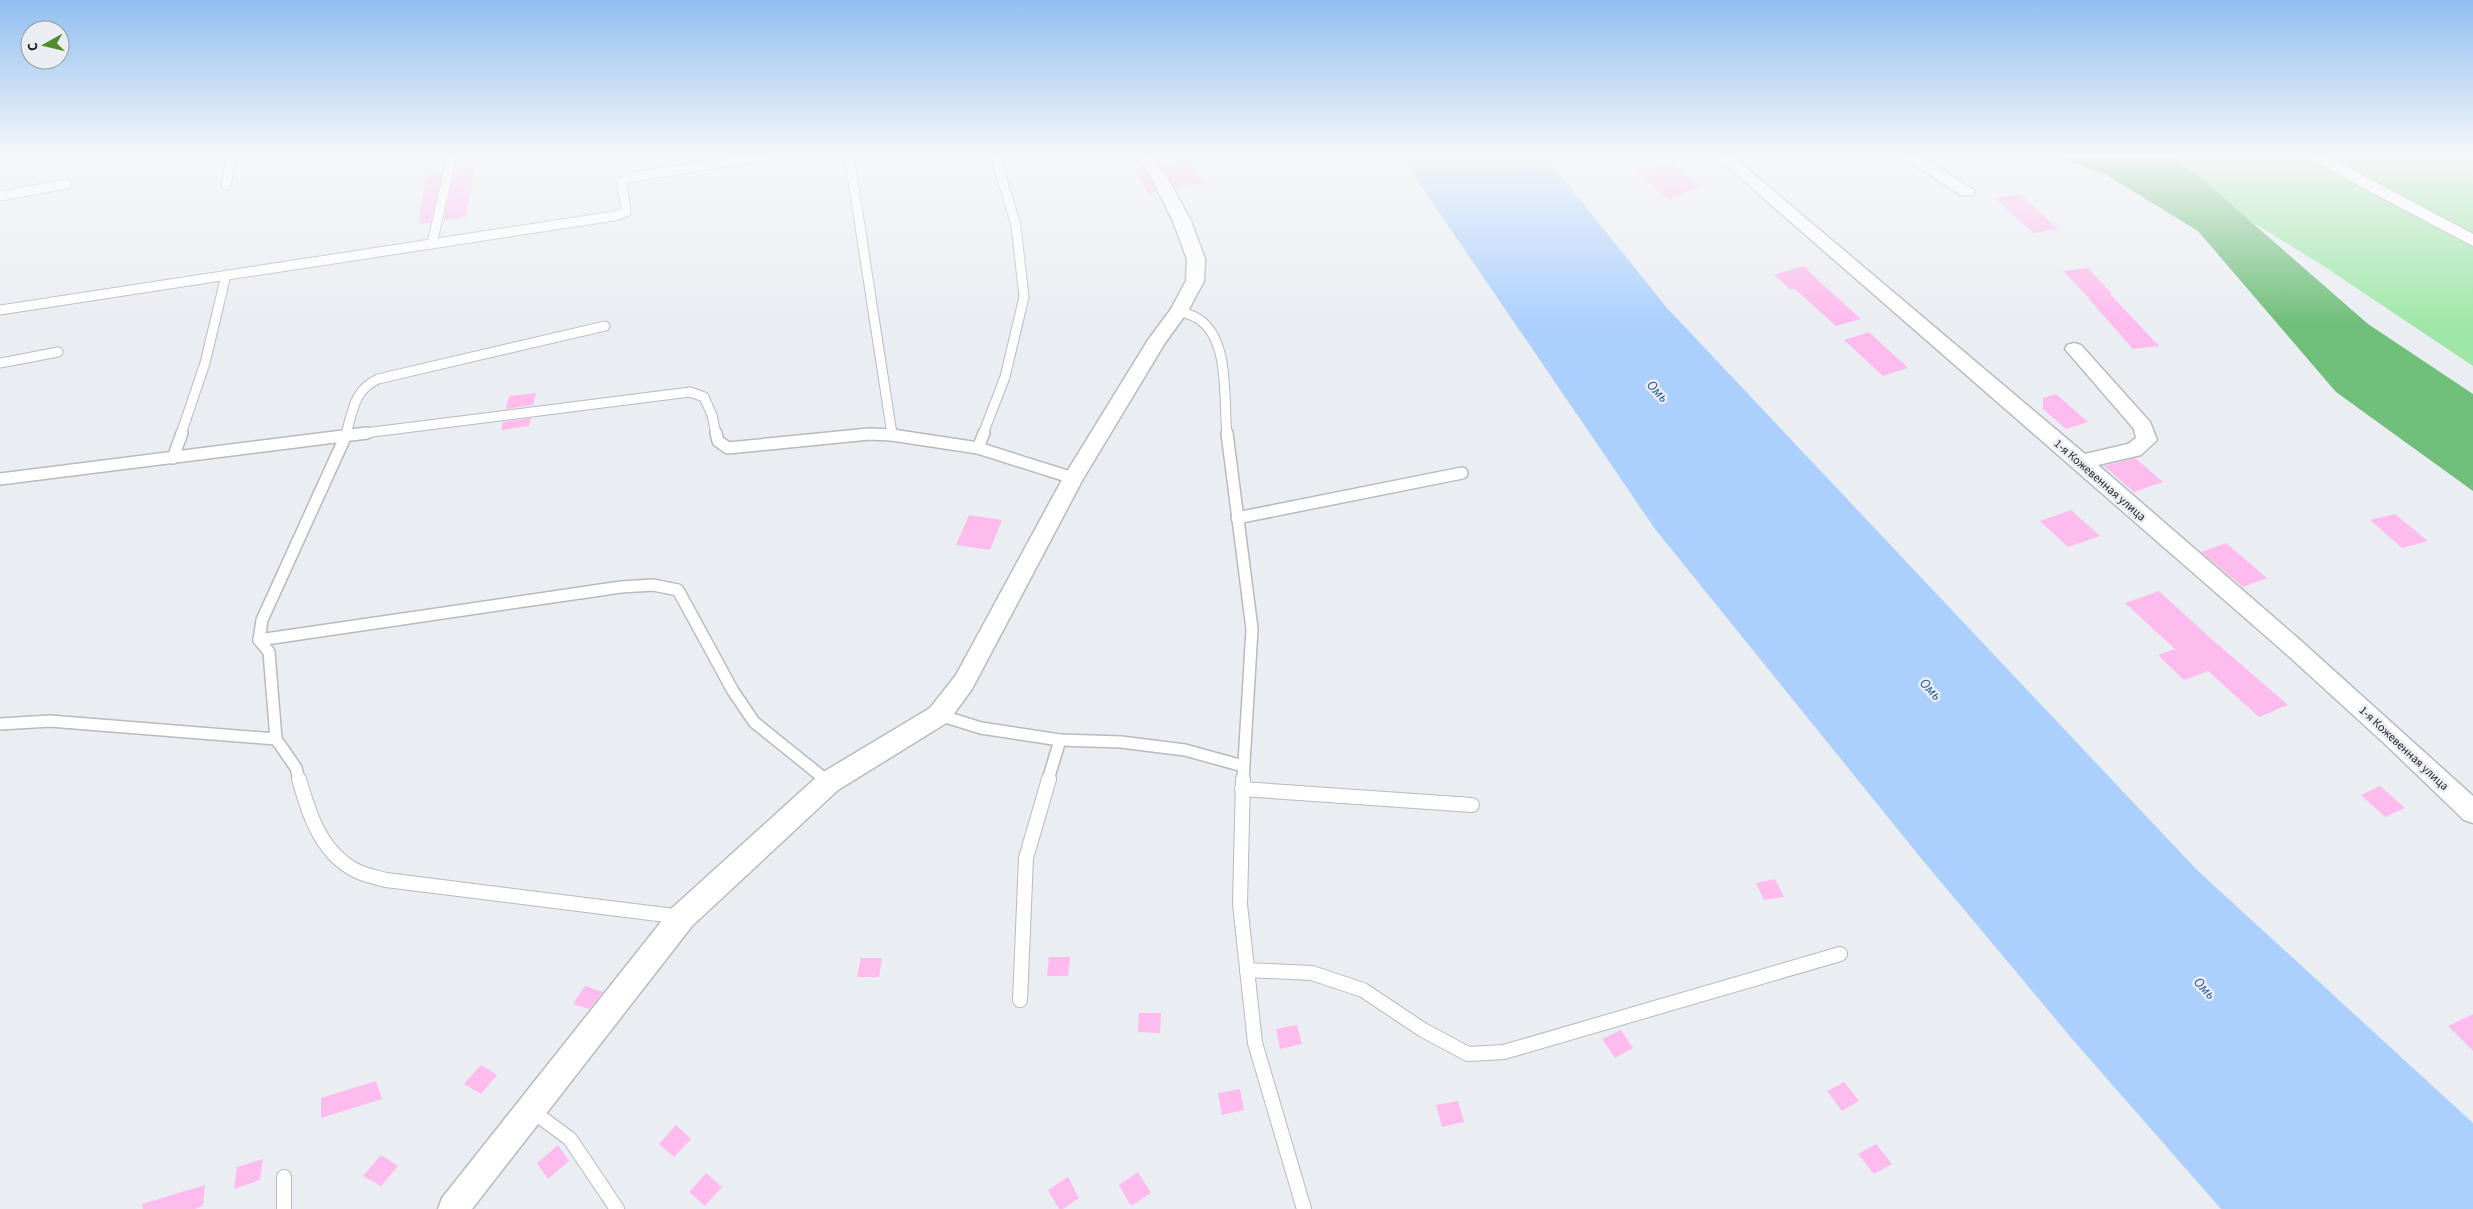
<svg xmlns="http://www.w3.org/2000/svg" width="2473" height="1209" viewBox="0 0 2473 1209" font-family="'Source Sans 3',sans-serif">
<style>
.green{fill:#9fe7a8}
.forest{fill:#6fbe7a}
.water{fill:#acd0fe}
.building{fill:#febbee}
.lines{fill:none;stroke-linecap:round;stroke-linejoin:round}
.lane-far2-casing{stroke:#b7babe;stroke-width:11}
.lane-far1-casing{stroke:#b7babe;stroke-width:14}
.lane-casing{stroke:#b7babe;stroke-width:16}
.street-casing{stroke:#b7babe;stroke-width:3}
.lane-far2{stroke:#fff;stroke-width:9}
.lane-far1{stroke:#fff;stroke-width:11}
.lane{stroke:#fff;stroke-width:14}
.street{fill:#fff;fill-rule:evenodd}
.labels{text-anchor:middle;stroke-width:5;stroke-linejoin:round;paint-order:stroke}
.street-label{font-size:12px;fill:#1d1e20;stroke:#eaedf2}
.water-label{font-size:14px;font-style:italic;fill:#1f589b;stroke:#eaedf2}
</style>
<rect width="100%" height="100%" fill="#eaedf2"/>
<polygon class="green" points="2143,155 2473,155 2473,366 2322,265"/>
<polygon class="forest" points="2051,155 2166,155 2194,172 2368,324 2473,394 2473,491 2336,392 2198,231 2105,174"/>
<polygon class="water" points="1400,155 1544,155 1667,308 2197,870 2473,1123 2473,1209 2221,1209 2073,1040 1920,857 1655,529"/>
<g class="building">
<polygon points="1189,161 1203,183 1175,188 1162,167"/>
<polygon points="1672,163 1700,186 1668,200 1636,173"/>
<polygon points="474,167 466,217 444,220 455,170"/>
<polygon points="1144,170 1148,176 1157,192 1148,194 1135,172"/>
<polygon points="442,172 431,222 419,224 426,174"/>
<polygon points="2020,194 2058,229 2033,233 1995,198"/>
<polygon points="1804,266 1820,282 1861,319 1836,326 1795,289 1791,290 1774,275"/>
<polygon points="2088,268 2112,294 2110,294 2159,346 2133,349 2088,298 2090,296 2087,296 2063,271"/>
<polygon points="1869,332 1908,368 1883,376 1844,340"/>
<polygon points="536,393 533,405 506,409 509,396"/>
<polygon points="2056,394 2088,422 2066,429 2043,409 2043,398"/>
<polygon points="531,418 529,426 501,430 503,422"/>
<polygon points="2135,458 2163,482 2134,492 2104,466"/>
<polygon points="2071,510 2100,536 2068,547 2040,521"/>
<polygon points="2395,514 2428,541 2402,548 2370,520"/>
<polygon points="969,515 1002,520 990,550 956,545"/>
<polygon points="2226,543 2267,578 2243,587 2201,552"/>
<polygon points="2159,591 2208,636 2288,705 2259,717 2208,671 2184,680 2158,655 2175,649 2125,603"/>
<polygon points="2380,786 2405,808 2385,817 2361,795"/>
<polygon points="1775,879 1784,897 1764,900 1756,883"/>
<polygon points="1049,957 1070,957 1068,976 1047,976"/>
<polygon points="861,958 882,958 879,977 857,977"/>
<polygon points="585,986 603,992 589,1009 573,1004"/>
<polygon points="1139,1013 1161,1013 1160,1033 1138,1032"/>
<polygon points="2473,1014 2473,1051 2448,1026"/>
<polygon points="1297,1025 1302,1044 1280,1049 1276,1029"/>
<polygon points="1621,1030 1633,1048 1615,1058 1602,1039"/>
<polygon points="481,1065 497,1075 481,1094 464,1084"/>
<polygon points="376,1081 382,1099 321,1118 321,1098"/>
<polygon points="1844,1082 1859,1101 1842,1111 1827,1091"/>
<polygon points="1240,1089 1244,1110 1222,1115 1218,1093"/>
<polygon points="1458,1101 1464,1122 1442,1127 1436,1105"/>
<polygon points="676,1125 691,1139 674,1157 659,1144"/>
<polygon points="1876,1144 1892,1164 1874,1174 1858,1154"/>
<polygon points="558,1145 569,1161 548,1179 537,1163"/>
<polygon points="381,1155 398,1166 381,1186 363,1176"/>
<polygon points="263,1159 260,1180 234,1189 237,1167"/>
<polygon points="1138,1172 1151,1193 1131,1206 1119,1185"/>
<polygon points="706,1173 722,1187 705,1206 689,1192"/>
<polygon points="1068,1177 1079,1198 1063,1209 1059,1209 1048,1190"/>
<polygon points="205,1185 203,1206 195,1209 143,1209 142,1204"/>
</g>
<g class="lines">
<defs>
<g id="lane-far2">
<polyline points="849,155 892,434"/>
<polyline points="226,185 232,155"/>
<polyline points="0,196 67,184"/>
<polyline points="432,244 452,155"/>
<polyline points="0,310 614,216 626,212 622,182 632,177 770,155"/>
<path d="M 1179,311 C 1185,313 1192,315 1197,318 C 1231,338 1223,400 1227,434"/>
<polyline points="0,363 58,352"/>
<polyline points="181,434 205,363 226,275"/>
<path d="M 346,434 C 353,410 354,390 378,379 L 605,326"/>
<polyline points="357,434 690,392 704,397 712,415 716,434"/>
<polyline points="983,434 1005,377 1024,297 1016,226 995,155"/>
</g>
<g id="lane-far1">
<polyline points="716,433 718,441 728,448 869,434 892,435 978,448 1073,478"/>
<polyline points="892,433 892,435"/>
<polyline points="1227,433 1252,629 1243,780"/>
<polyline points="978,448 984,433"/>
<polyline points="173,458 182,433"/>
<polyline points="0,479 367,433"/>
<polyline points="1237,518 1462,473"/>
<polyline points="259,640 621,587 653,585 678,590 733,691 754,722 826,780"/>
<polyline points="939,715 981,728 1060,740 1121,742 1185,750 1243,766"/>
<polyline points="0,724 50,721 276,739"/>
<polyline points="299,780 296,768 276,739 269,652 259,640 262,620 347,433"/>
<polyline points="1048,780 1060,740"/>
</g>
<g id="lane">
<path d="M 299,779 C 309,814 320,850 353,869 C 362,875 376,877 386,880 L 682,917"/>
<polyline points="825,779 829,782"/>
<polyline points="1243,779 1240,904 1255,1043 1304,1209"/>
<polyline points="1242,789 1472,805"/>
<polyline points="1247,970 1312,973 1363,990 1423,1030 1468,1054 1504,1052 1840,954"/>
<polyline points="1020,1000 1026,858 1049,779"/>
<polyline points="531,1110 570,1139 617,1209"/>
<polyline points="284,1177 284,1209"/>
</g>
<g id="street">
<polygon points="1136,155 1152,155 1166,175 1191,221 1205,259 1204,281 1188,311 1165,343 1083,479 972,689 948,722 838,790 692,926 472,1209 438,1209 442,1198 672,908 820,774 930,708 956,675 1063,478 1148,340 1171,309 1186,281 1187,259 1173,221 1150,175"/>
<polygon points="1714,155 1731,155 2085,454 2128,444 2136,438 2134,429 2065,349 2067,345 2074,343 2081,345 2150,422 2157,440 2141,455 2098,465 2300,640 2473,796 2473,823 2464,820 2385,744 2284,652"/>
<polygon points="1899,155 1918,155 1975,191 1973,195 1961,195"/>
<polygon points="2305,155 2325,155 2473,234 2473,246 2307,158"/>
</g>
</defs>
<use href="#lane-far2" class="lane-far2-casing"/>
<use href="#lane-far1" class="lane-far1-casing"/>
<use href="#lane" class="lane-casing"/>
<use href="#street" class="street-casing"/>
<use href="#lane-far2" class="lane-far2"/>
<use href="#lane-far1" class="lane-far1"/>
<use href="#lane" class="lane"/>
<use href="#street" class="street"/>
</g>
<linearGradient id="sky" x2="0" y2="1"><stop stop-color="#90bff1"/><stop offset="0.48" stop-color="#f6f7f9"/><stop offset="1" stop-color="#f6f7f9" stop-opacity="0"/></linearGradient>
<rect width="2473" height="324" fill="url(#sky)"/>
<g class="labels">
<g class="street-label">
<text transform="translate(2100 480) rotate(41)" y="4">1-я Кожевенная улица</text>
<text transform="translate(2404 748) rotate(43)" y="4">1-я Кожевенная улица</text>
</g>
<g class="water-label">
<text transform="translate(1658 391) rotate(47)" y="5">Омь</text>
<text transform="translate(1931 689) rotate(47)" y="5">Омь</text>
<text transform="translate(2205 988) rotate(47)" y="5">Омь</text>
</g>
</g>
<g transform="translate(45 45) rotate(262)"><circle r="24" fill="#eaedf2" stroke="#989a9e"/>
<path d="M0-4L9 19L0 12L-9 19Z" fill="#4e8c2d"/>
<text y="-8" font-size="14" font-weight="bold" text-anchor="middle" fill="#1d1e20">С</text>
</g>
</svg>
